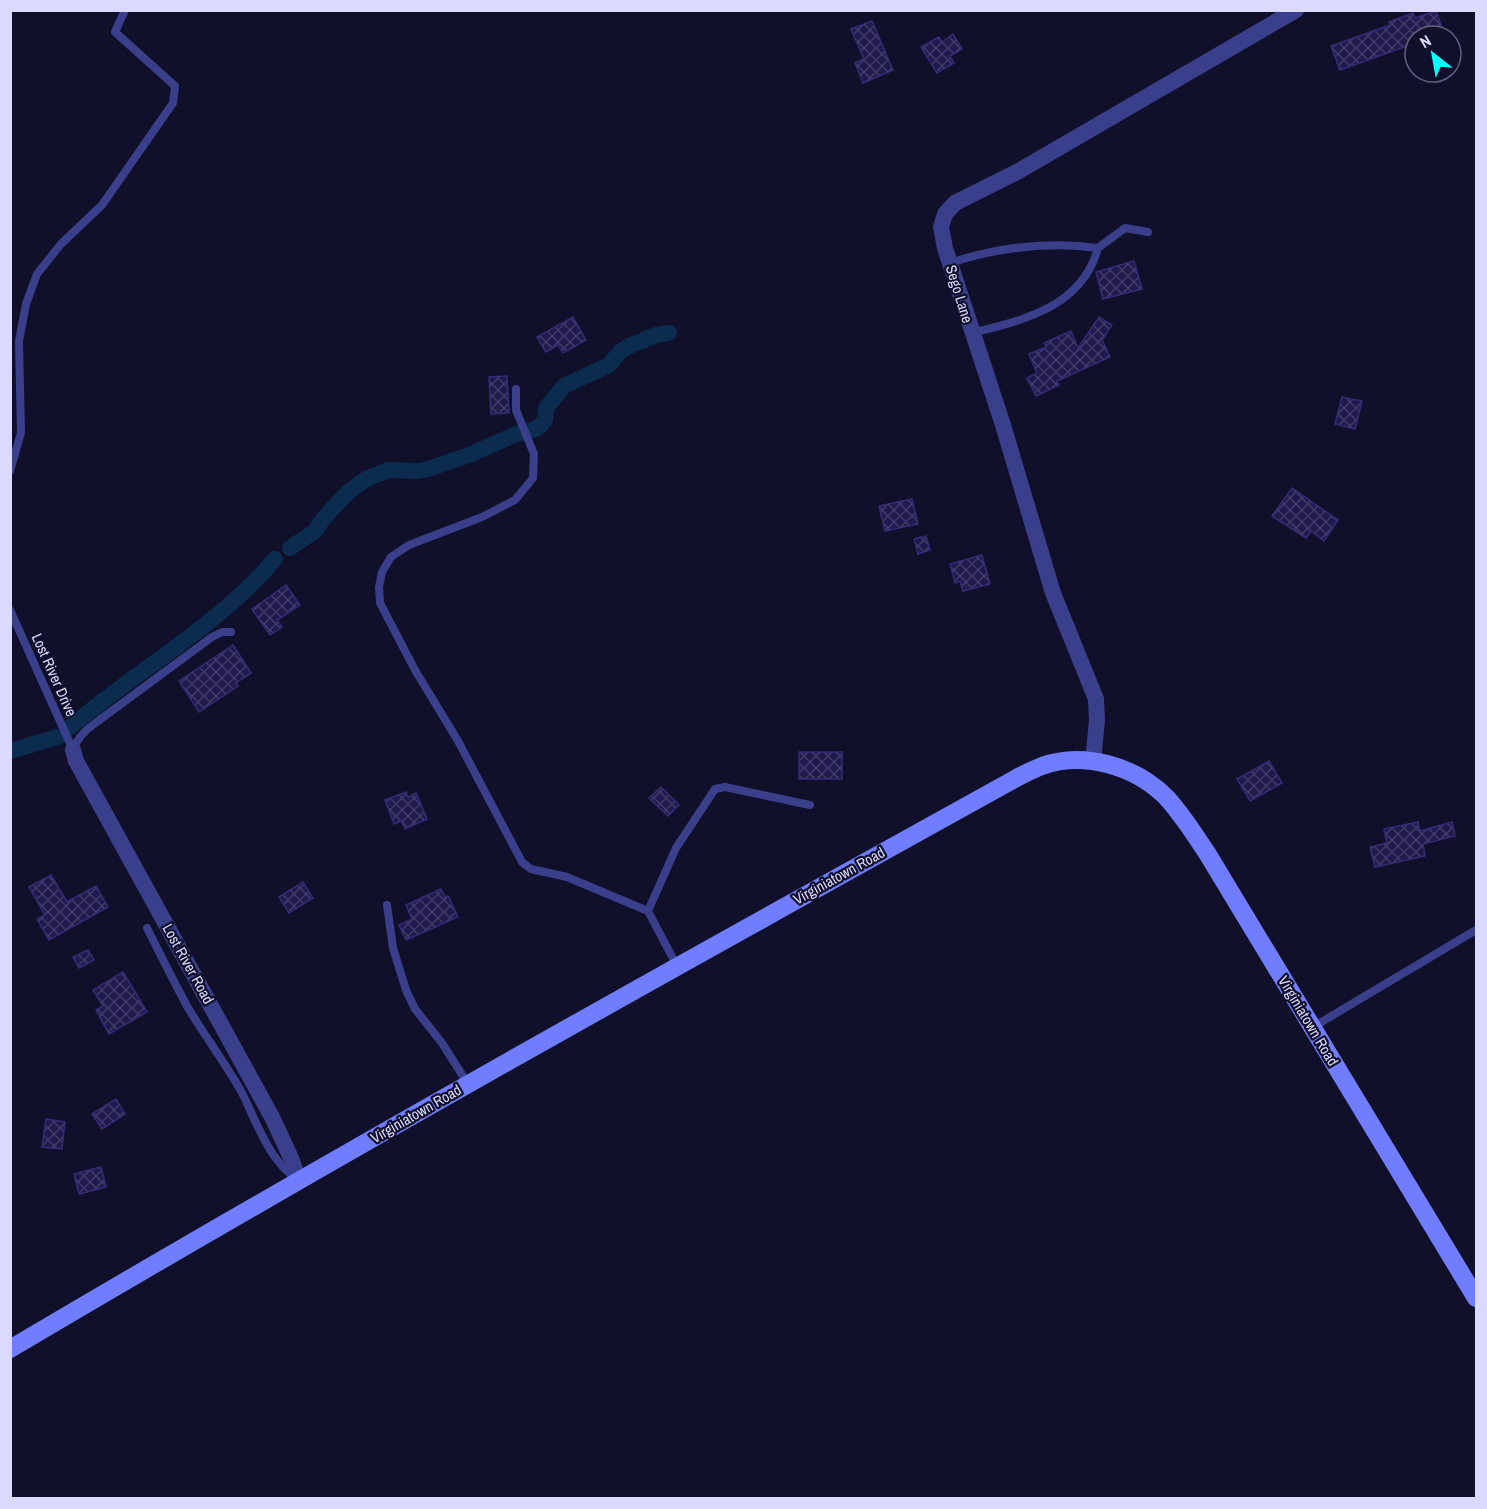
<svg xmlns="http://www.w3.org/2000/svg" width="1487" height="1509" viewBox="0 0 1487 1509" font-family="'Archivo Narrow',sans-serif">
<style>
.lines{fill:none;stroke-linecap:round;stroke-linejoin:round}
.canal{stroke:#0b2b4f;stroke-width:16}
.building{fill:url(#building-cross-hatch);stroke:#332c79;stroke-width:1.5}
.lane{stroke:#393f8b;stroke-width:8}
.street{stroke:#393f8b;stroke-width:16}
.secondary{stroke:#717dff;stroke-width:18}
.labels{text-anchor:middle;stroke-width:4.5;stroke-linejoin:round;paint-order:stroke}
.street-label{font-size:15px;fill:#dadaff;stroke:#11102b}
</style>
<defs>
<pattern id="building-cross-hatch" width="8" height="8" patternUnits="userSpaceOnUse" patternTransform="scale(1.5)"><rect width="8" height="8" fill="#201b4c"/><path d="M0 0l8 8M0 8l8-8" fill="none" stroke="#403c67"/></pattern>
</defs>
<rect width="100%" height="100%" fill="#11102b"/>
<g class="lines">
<g class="canal">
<polyline points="290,548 315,531 323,519 347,493 366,479 388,470 418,471 428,469 469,455 514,435 538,428 545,420 546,408 564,386 609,365 621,351 629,346 656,335 669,333"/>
<path d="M 69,728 C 135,672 219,625 275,559"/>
<polyline points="10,751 58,737"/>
</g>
</g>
<g class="building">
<polygon points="1436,11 1444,33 1436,36 1415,36 1415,43 1340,70 1331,46 1390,25 1389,22 1413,13 1415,18"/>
<polygon points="872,21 893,70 863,83 855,63 864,59 851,29"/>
<polygon points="953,34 962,49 950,56 954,63 937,73 921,47 939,37 942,42"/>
<polygon points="1134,261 1142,289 1103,299 1096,272"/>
<polygon points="573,317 586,340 563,353 558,345 546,352 537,337"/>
<polygon points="1099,317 1112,325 1102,340 1110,357 1057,381 1059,385 1036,396 1027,378 1037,373 1029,354 1046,347 1044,343 1071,331 1078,348"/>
<polygon points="507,376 509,413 491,414 489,377"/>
<polygon points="1342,397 1362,401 1355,429 1335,424"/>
<polygon points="1292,488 1338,520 1324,541 1311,531 1306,538 1272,516"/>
<polygon points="912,499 918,524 885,531 879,506"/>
<polygon points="926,536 930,550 918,554 914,539"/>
<polygon points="982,555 990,584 963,591 960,581 955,583 950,564"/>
<polygon points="286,585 300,605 277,620 282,627 270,635 252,609"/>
<polygon points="233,645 251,673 236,683 238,686 199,712 179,681"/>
<rect x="799" y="752" width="43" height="27"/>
<polygon points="1269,761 1282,783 1250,801 1237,779"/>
<polygon points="661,787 679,805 668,816 649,798"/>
<polygon points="406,792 408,797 416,793 427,819 405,829 401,821 394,824 385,800"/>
<polygon points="1418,822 1420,831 1452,822 1455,836 1423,844 1425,856 1375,867 1370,847 1387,843 1384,829"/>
<polygon points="51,875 67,902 96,886 108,907 49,940 37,919 45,915 29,887"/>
<polygon points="303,882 313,898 289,913 279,897"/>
<polygon points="441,889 445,897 448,896 458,917 406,940 399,925 412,919 406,905"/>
<polygon points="88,950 94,960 79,968 73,957"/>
<polygon points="123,972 147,1012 109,1034 96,1010 103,1006 93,990"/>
<polygon points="116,1099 125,1114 102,1129 92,1114"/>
<polygon points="46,1119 65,1122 62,1149 42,1147"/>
<polygon points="101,1167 106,1187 79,1194 74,1174"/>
</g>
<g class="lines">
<g class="lane">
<path d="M 950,263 C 999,247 1046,241 1098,248 L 1125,228 L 1148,232"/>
<path d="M 972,333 C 1024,320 1082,307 1098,248"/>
<polyline points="516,389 516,410 534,454 533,478 515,500 482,517 409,545 391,557 382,572 379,587 380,603 415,670 458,741 522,862 531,869 567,877 648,911 677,966"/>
<polyline points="10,471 21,433 19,341 26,304 37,274 61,244 102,205 173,103 175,86 115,32 125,10"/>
<polyline points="10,610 73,750"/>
<path d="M 73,750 C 77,738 84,731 94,724 L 212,637 L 222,632 L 231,632"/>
<polyline points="387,905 393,948 406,990 415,1009 442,1043 468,1084"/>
<polyline points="648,911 676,848 715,789 725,787 810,805"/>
<path d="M 147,928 C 160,954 173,980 187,1006 C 204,1035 224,1061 241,1091 C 256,1120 268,1160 297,1179"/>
<polyline points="1313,1027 1476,930"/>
</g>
<g class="street">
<polyline points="73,750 76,761 272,1117 291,1158 299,1181"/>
<polyline points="1093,761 1097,720 1096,699 1053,593 1003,425 945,248 941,227 945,214 955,203 1017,172 1296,10"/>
</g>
<path class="secondary" d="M 10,1349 C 341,1153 677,966 1013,780 C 1022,775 1032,770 1042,766 C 1084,751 1135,766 1166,797 C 1182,814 1194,834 1207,853 L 1476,1298"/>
</g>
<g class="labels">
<g class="street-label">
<text transform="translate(959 294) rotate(73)" y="5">Sego Lane</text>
<text transform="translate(54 675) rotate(66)" y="5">Lost River Drive</text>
<text transform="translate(839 876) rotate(-29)" y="5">Virginiatown Road</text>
<text transform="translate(188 964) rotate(61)" y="5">Lost River Road</text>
<text transform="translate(1308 1021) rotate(59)" y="5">Virginiatown Road</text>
<text transform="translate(416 1114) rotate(-30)" y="5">Virginiatown Road</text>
</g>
</g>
<rect width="1487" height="1509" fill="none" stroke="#dadaff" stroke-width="24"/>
<g transform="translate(1433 54) rotate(329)"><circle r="28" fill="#11102b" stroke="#616180" stroke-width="1.5"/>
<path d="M0-4.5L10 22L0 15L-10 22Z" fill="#06fffc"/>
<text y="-9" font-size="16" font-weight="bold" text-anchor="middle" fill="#dadaff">N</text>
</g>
</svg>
